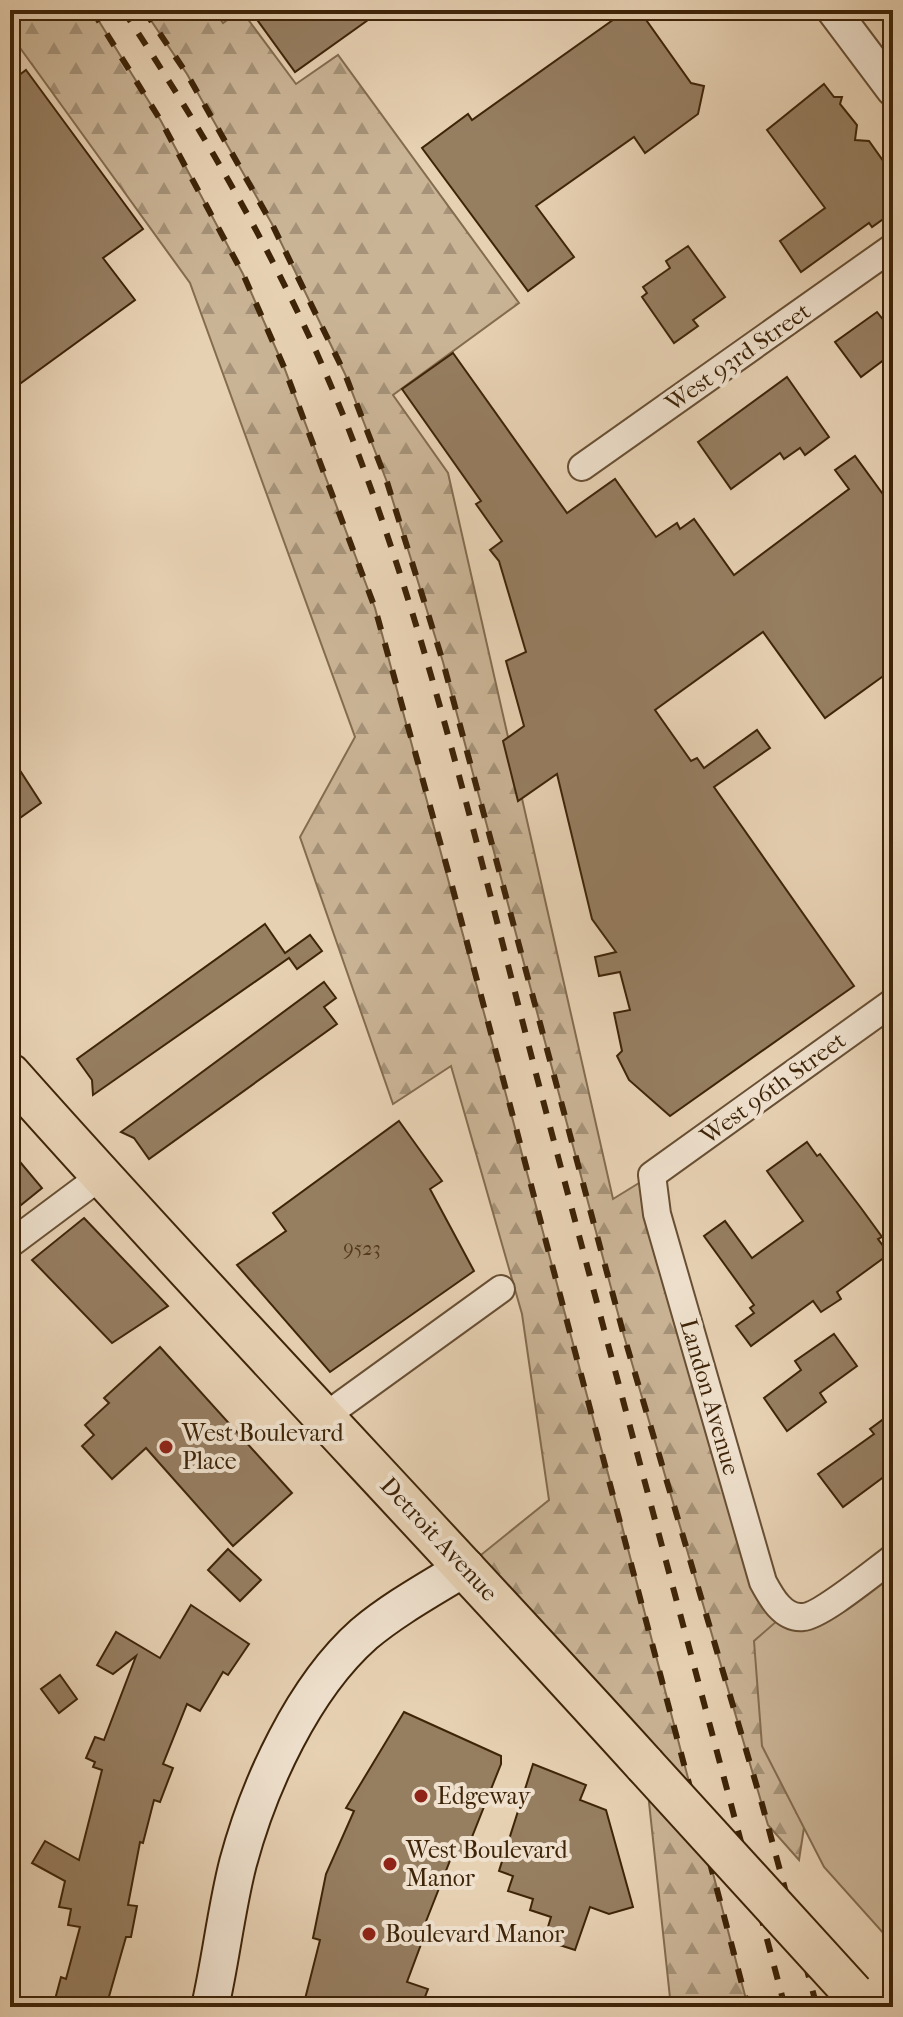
<svg xmlns="http://www.w3.org/2000/svg" width="903" height="2017" viewBox="0 0 903 2017" font-family="'IM FELL French Canon',serif">
<style>
.forest{fill:url(#forest-firs);stroke:#846c4f;stroke-width:2}
.park{fill:#cab496;stroke:#846c4f;stroke-width:2}
.building{fill:#967e61;stroke:#3e2408;stroke-width:2}
.lines{fill:none;stroke-linecap:round;stroke-linejoin:round}
.minor-casing{stroke:#684f33;stroke-width:30}
.tertiary-casing{stroke:#684f33;stroke-width:36}
.secondary-casing{stroke:#3e2408;stroke-width:40}
.primary-casing{stroke:#3e2408;stroke-width:44}
.minor{stroke:#efe1ce;stroke-width:26}
.tertiary{stroke:#efe1ce;stroke-width:32}
.secondary{stroke:#efe1ce;stroke-width:36}
.primary{stroke:#e7d1b3;stroke-width:40}
.rail{stroke:#3e2408;stroke-width:6;stroke-dasharray:14 14;stroke-linecap:butt}
.primary-bridge-casing{stroke:#3e2408;stroke-width:44;stroke-linecap:butt}
.primary-bridge{stroke:#e7d1b3;stroke-width:40}
.poi-dot{fill:#8f2418;stroke:#efe1ce;stroke-width:3}
.labels{text-anchor:middle;stroke-width:8;stroke-linejoin:round;paint-order:stroke}
.number-label{font-size:20px;fill:#543a1e}
.street-label{font-size:24px;fill:#3e2408;stroke:#efe1ce}
.poi-label{font-size:24px;fill:#3e2408;stroke:#efe1ce;text-anchor:start}
</style>
<defs>
<pattern id="forest-firs" width="22" height="20" patternUnits="userSpaceOnUse" patternTransform="scale(2)"><rect width="22" height="20" fill="#cab496"/><path d="M5 1l3.5 6h-7zM16 11l3.5 6h-7z" fill="#a59278"/></pattern>
</defs>
<rect width="100%" height="100%" fill="#e7d1b3"/>
<filter id="stains"><feTurbulence type="fractalNoise" baseFrequency=".0025" numOctaves="4"/><feColorMatrix values="0 0 0 0 .2 0 0 0 0 .09 0 0 0 0 .02 0 0 0 .5 -.17"/></filter>
<radialGradient id="worn" r=".72"><stop offset=".6" stop-color="#630" stop-opacity="0"/><stop offset="1" stop-color="#630" stop-opacity=".3"/></radialGradient>
<g class="forest">
<polygon points="10,10 92,10 161,121 243,274 284,367 375,608 617,1507 748,2007 671,2007 645,1765 466,1567 549,1500 522,1314 451,1066 393,1104 300,837 355,737 190,283 10,34"/>
<polygon points="144,10 214,10 223,23 241,10 296,84 338,55 519,303 393,395 448,473 613,1199 652,1175 816,1750 799,1860 768,1825 624,1336 443,662 387,482 345,374 272,224 187,74"/>
</g>
<polygon class="park" points="893,1558 893,1944 824,1867 762,1746 754,1641 786,1613 803,1617"/>
<g class="building">
<polygon points="250,10 382,10 295,72"/>
<polygon points="627,10 639,10 691,83 704,86 698,114 645,153 634,137 536,206 574,257 528,291 422,148 468,114 472,120"/>
<polygon points="26,70 143,229 103,258 135,300 10,391 10,82"/>
<polygon points="824,84 834,97 842,97 840,104 857,125 855,140 869,141 884,162 893,155 893,212 872,227 869,223 801,272 780,241 825,208 767,130"/>
<polygon points="688,246 725,297 693,320 698,326 674,343 642,297 647,293 643,287 670,268 666,261"/>
<polygon points="877,312 893,332 893,353 861,377 835,342"/>
<polygon points="453,353 567,513 615,479 656,537 677,523 680,529 694,519 734,575 849,489 835,470 855,456 893,508 893,669 825,718 763,632 655,710 691,761 697,758 704,768 757,730 770,748 714,787 854,986 670,1116 629,1080 617,1056 622,1051 614,1013 630,1010 620,972 599,976 595,957 616,952 592,919 557,774 518,801 503,741 524,726 506,661 526,652 499,561 490,550 502,541 476,504 481,501 402,389"/>
<polygon points="787,377 829,437 805,455 800,448 784,459 780,453 731,489 698,442"/>
<polygon points="10,755 41,803 10,825"/>
<polygon points="265,924 285,953 310,935 322,951 297,969 289,958 93,1095 92,1080 77,1059"/>
<polygon points="324,982 336,998 324,1007 337,1024 149,1159 134,1138 121,1132"/>
<polygon points="399,1121 442,1181 430,1189 474,1271 330,1372 237,1265 286,1231 273,1213"/>
<polygon points="807,1142 817,1156 820,1154 861,1208 882,1237 878,1239 889,1254 837,1292 841,1299 821,1312 813,1301 751,1346 736,1326 754,1313 750,1308 754,1305 704,1236 725,1221 752,1258 803,1221 767,1171"/>
<polygon points="10,1150 42,1188 10,1214"/>
<polygon points="84,1218 168,1306 112,1343 32,1260"/>
<polygon points="834,1334 857,1366 820,1393 826,1402 787,1431 764,1398 801,1370 795,1361"/>
<polygon points="160,1347 292,1493 233,1546 146,1448 112,1479 82,1446 94,1435 85,1425 109,1403 104,1398"/>
<polygon points="893,1412 893,1470 843,1507 818,1474 874,1434 870,1429"/>
<polygon points="228,1549 261,1580 240,1601 208,1570"/>
<polygon points="191,1605 249,1644 228,1675 223,1672 200,1711 187,1704 163,1764 173,1768 160,1802 154,1800 143,1843 140,1842 128,1905 137,1906 131,1937 126,1937 106,2007 53,2007 61,1977 66,1979 80,1927 68,1925 71,1909 59,1907 65,1881 32,1863 45,1841 79,1860 102,1770 93,1767 95,1762 86,1758 95,1737 104,1740 136,1656 113,1674 97,1665 116,1632 160,1658"/>
<polygon points="60,1675 77,1699 59,1713 41,1689"/>
<polygon points="404,1712 501,1756 501,1764 464,1857 453,1853 423,1929 426,1931 407,1982 428,1989 421,2007 303,2007 320,1940 313,1938 326,1874 354,1811 346,1808"/>
<polygon points="533,1764 586,1785 580,1800 606,1810 633,1907 609,1914 590,1907 575,1950 544,1940 551,1917 530,1910 533,1899 508,1891 513,1876 499,1871"/>
</g>
<g class="lines">
<defs>
<g id="minor">
<polyline points="582,467 893,247"/>
<path d="M 893,1002 L 652,1175 L 657,1214 L 763,1582 C 771,1597 783,1619 803,1617 C 821,1616 876,1570 893,1558"/>
<polyline points="10,1244 101,1176"/>
<polyline points="324,1417 501,1289"/>
</g>
<polyline id="tertiary" points="833,10 893,90"/>
<path id="secondary" d="M 210,2007 C 221,1959 226,1910 238,1863 C 259,1785 303,1688 364,1634 C 395,1608 432,1588 466,1567"/>
<path id="primary" d="M 10,1074 C 218,1308 435,1533 645,1765"/>
</defs>
<use href="#minor" class="minor-casing"/>
<use href="#tertiary" class="tertiary-casing"/>
<use href="#secondary" class="secondary-casing"/>
<use href="#primary" class="primary-casing"/>
<use href="#minor" class="minor"/>
<use href="#tertiary" class="tertiary"/>
<use href="#secondary" class="secondary"/>
<use href="#primary" class="primary"/>
<g class="rail">
<polyline points="92,10 161,121 243,274 284,367 375,608 450,878 748,2007"/>
<path d="M 123,10 C 211,143 291,281 349,430 C 434,648 484,878 544,1104 C 624,1405 705,1706 785,2007"/>
<polyline points="144,10 187,74 272,224 345,374 387,482 443,662 624,1336 762,1804 817,2007"/>
</g>
<defs>
<polyline id="primary-bridge" points="645,1765 853,1993"/>
</defs>
<use href="#primary-bridge" class="primary-bridge-casing"/>
<use href="#primary-bridge" class="primary-bridge"/>
</g>
<g class="poi-dot">
<circle cx="166" cy="1447" r="8"/>
<circle cx="421" cy="1796" r="8"/>
<circle cx="390" cy="1864" r="8"/>
<circle cx="369" cy="1934" r="8"/>
</g>
<g class="labels">
<g class="number-label">
<text x="362" y="1255">9523</text>
</g>
<g class="street-label">
<text transform="translate(738 357) rotate(-35)" y="8">West 93rd Street</text>
<text transform="translate(773 1088) rotate(-36)" y="8">West 96th Street</text>
<text transform="translate(710 1397) rotate(74)" y="8">Landon Avenue</text>
<text transform="translate(439 1539) rotate(47)" y="8">Detroit Avenue</text>
</g>
<g class="poi-label">
<text x="182" y="1441">West Boulevard<tspan x="182" dy="28">Place</tspan></text>
<text x="437" y="1804">Edgeway</text>
<text x="406" y="1858">West Boulevard<tspan x="406" dy="28">Manor</tspan></text>
<text x="385" y="1942">Boulevard Manor</text>
</g>
</g>
<rect width="903" height="2017" fill="none" stroke="#e7d1b3" stroke-width="40"/>
<rect x="12" y="12" width="879" height="1993" fill="none" stroke="#3e2408" stroke-width="4"/>
<rect x="20" y="20" width="863" height="1977" fill="none" stroke="#3e2408" stroke-width="2"/>
<rect width="100%" height="100%" filter="url(#stains)"/>
<rect width="100%" height="100%" fill="url(#worn)"/>
</svg>
